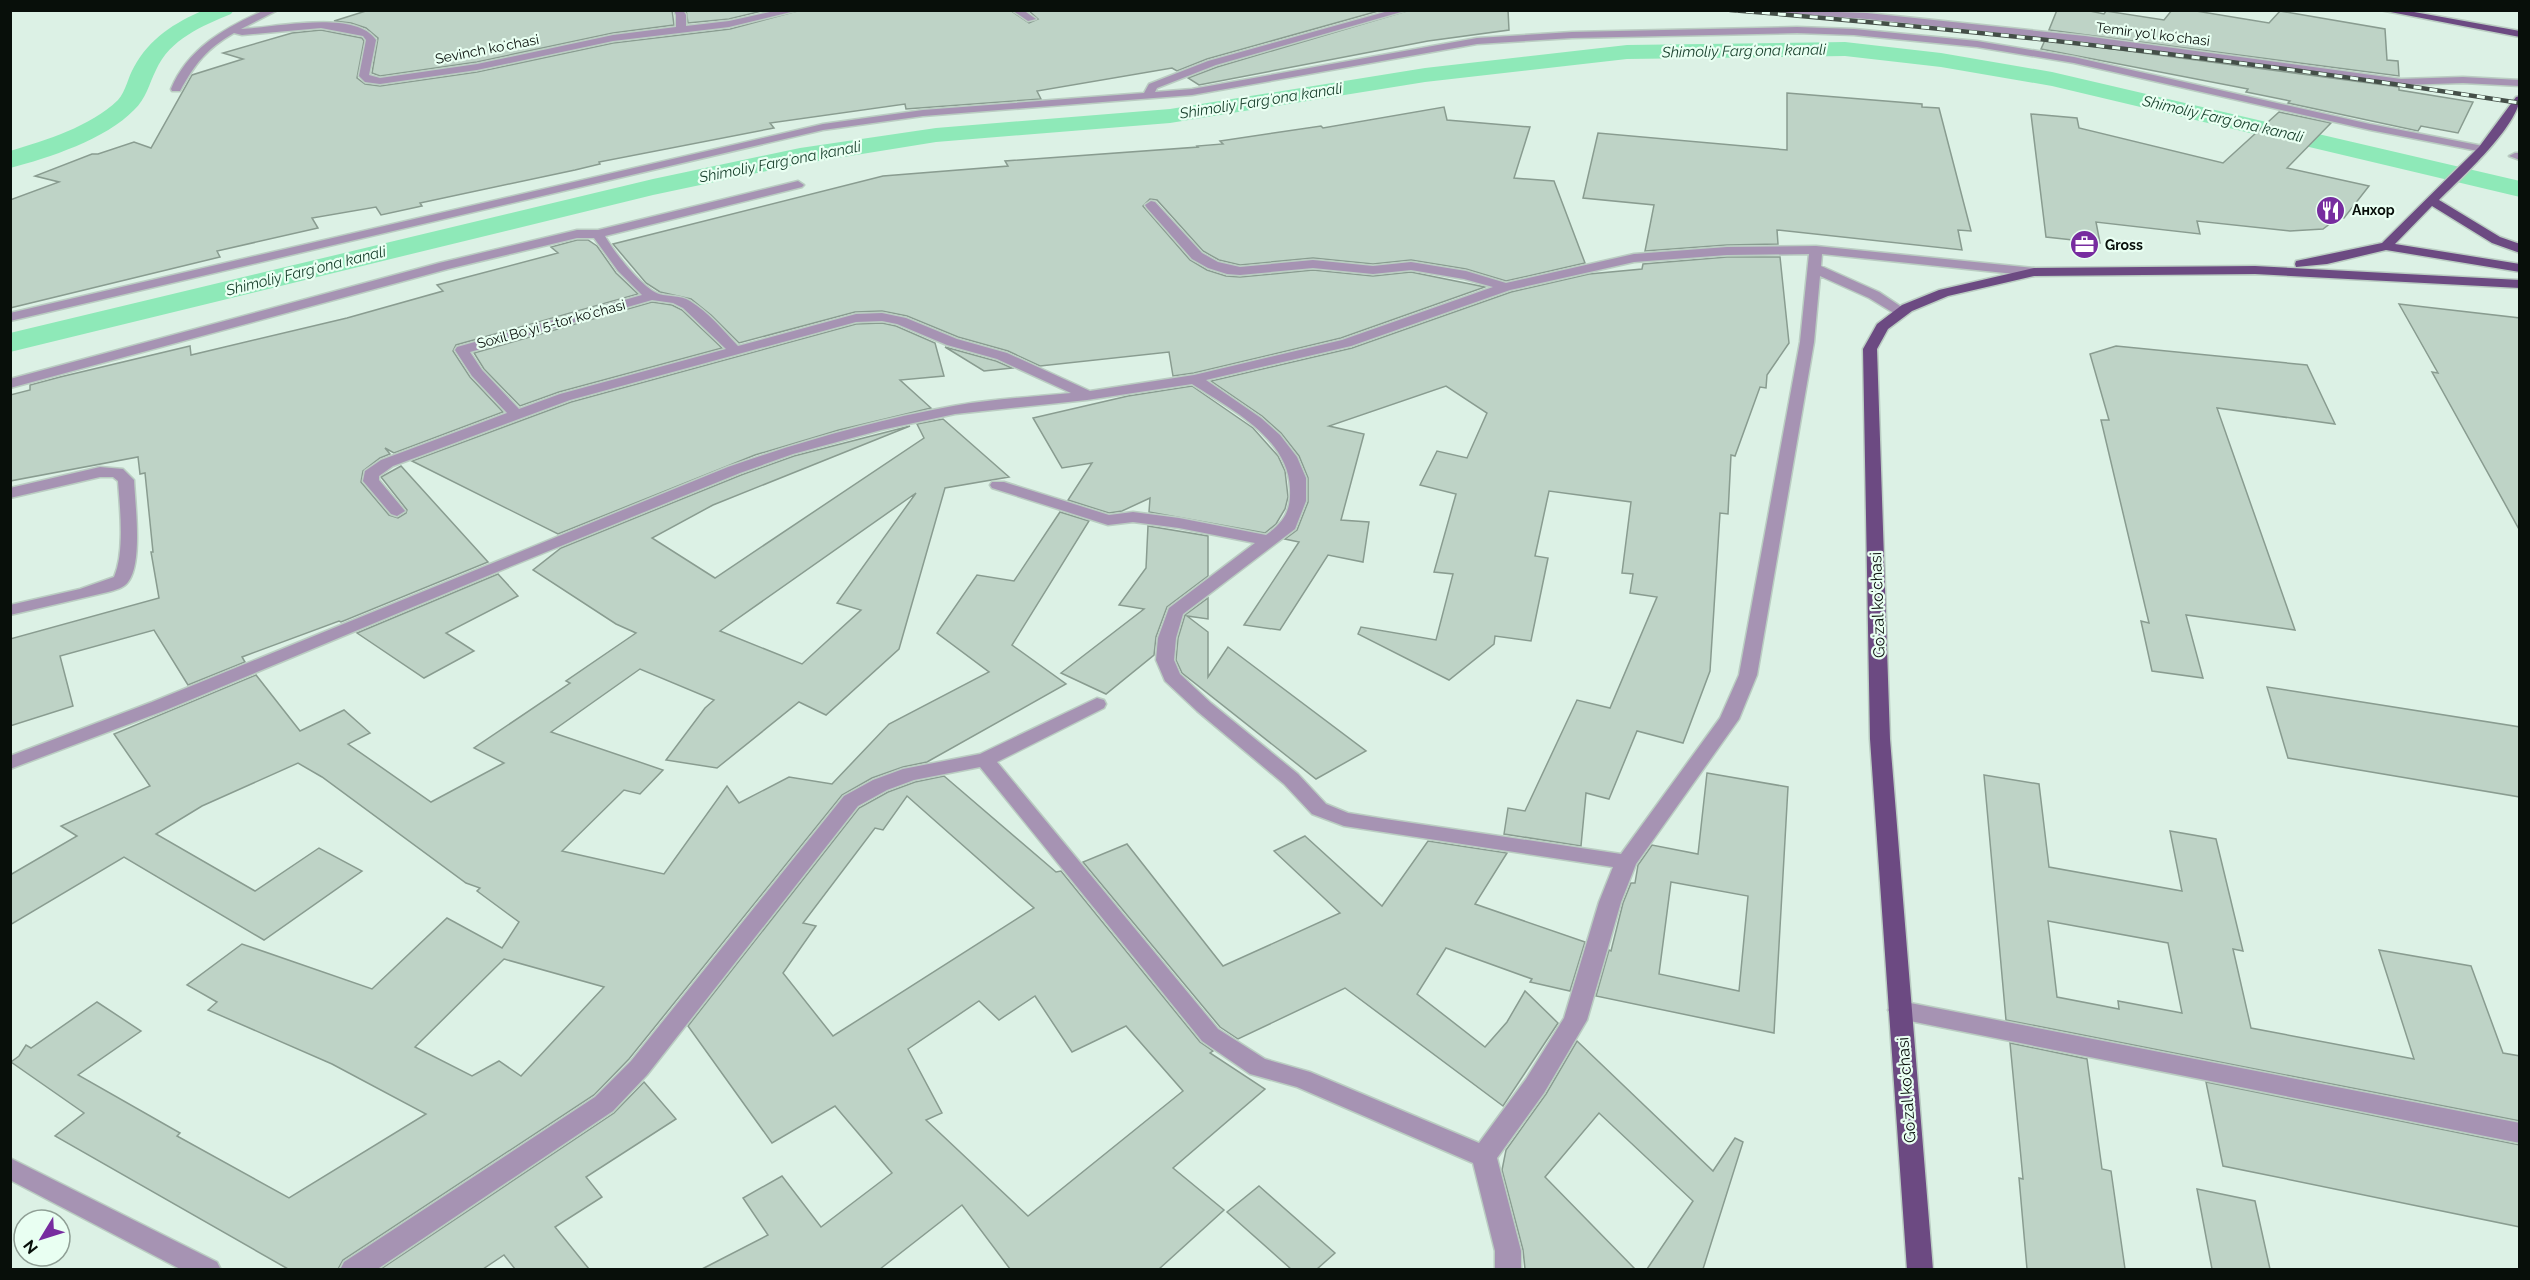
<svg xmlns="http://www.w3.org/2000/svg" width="2530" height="1280" viewBox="0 0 2530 1280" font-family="Raleway,sans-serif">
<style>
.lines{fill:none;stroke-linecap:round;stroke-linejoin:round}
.canal{fill:#8ee9b8;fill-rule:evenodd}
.building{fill:#bed3c6;stroke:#899c90;stroke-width:1.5;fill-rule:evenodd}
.minor-casing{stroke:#bacdc2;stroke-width:3}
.major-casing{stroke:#bacdc2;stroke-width:3}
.minor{fill:#a693b3;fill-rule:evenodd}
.major{fill:#6c4a82;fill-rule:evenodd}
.rail-casing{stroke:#444f48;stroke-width:4.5}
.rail{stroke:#e9fff2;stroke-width:3;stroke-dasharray:8;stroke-linecap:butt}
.labels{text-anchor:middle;stroke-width:4.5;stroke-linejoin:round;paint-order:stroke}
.far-street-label{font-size:14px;fill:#080f0a;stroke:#e9fff2}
.far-poi-label{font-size:14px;font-weight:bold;fill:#080f0a;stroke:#e9fff2;text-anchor:start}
.far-water-label{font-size:15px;font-style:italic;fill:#1b432f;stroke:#e9fff2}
.street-label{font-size:16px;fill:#080f0a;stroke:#e9fff2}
</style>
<rect width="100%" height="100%" fill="#dcf1e5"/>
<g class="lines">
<g class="canal">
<path d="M 204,10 L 234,10 L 231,14 C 202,26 170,39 156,70 C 149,84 146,99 134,110 C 106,139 49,158 10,168 L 10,151 C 46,140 90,127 118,100 C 126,91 128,77 134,67 C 150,38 174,23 204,10 Z"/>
<polygon points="1845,42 1941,53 2052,72 2520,181 2520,197 2052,86 1941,67 1845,56 1627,59 1425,82 1170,123 936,142 800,164 653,195 10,352 10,333 653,179 800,148 936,128 1170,109 1425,68 1627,45"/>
</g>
</g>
<g class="building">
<polygon points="369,10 672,10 674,25 613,33 477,62 380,76 372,73 378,38 366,28 351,23 334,21"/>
<polygon points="686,10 766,10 729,19 688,23"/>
<polygon points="801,10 1010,10 1029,23 1038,19 1028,10 1382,10 1207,59 1177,71 1172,68 1037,91 1041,99 906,109 905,104 770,123 774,128 599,162 600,164 575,170 420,203 422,206 381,215 376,207 312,218 318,228 217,251 220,257 10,308 10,200 59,182 35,176 92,154 98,154 134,142 151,148 192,75 243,59 223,53 292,33 321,30 362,38 364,41 357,78 365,84 380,86 477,72 613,43 730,29"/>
<polygon points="1410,10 1508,10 1509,30 1428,41 1199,85 1188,78 1217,67"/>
<polygon points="2057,10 2085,10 2104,14 2106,11 2164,20 2172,10 2190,10 2269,23 2280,11 2385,29 2387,60 2398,61 2399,76 2049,30"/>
<polygon points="2045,40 2399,87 2399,90 2473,102 2458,133 2421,126 2418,131 2288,103 2290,101 2246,92 2248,89 2041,49"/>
<polygon points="1787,93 1922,104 1922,107 1939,108 1971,231 1958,230 1962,250 1777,230 1778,244 1727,245 1645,251 1654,205 1583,198 1598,133 1787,150"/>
<polygon points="1444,107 1447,120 1530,127 1514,178 1554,181 1585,263 1506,281 1466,269 1411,260 1373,264 1313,258 1240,265 1219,260 1203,251 1157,200 1150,199 1143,206 1190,260 1207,270 1226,276 1240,277 1313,270 1373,276 1411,272 1485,287 1341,338 1194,373 1173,376 1169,352 1040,366 1008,351 958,337 907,316 882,311 855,312 739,343 711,315 691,299 660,292 646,283 613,244 883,176 1008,166 1005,161 1198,147 1197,146 1223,144 1220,141 1321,126 1323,128"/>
<polygon points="2279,112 2331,123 2287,168 2369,186 2344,218 2339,217 2323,229 2290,231 2197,221 2200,234 2096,222 2100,243 2046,237 2031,114 2077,118 2079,128 2223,163"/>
<polygon points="577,240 588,240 597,246 616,273 638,294 456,345 453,351 470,377 503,412 394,453 385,448 390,454 380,458 363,471 361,482 389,515 398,518 406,513 407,510 381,477 401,466 488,562 341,622 339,621 242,657 245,662 188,685 154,630 60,656 73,706 10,726 10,639 159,598 151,552 153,552 145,473 140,474 138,457 10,481 10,395 30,390 30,385 60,377 190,346 191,355 347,318 443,291 437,285 558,253 551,247"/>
<polygon points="1727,257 1780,257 1789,343 1767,375 1766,388 1760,387 1735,456 1731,455 1728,514 1720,513 1710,671 1683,743 1637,731 1609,799 1586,793 1581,846 1504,834 1508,808 1525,811 1577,700 1610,708 1657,597 1630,593 1633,574 1622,573 1631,502 1549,491 1535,556 1548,558 1531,641 1495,636 1494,644 1449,680 1358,634 1361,627 1436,640 1453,574 1434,572 1456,494 1420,485 1437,451 1467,458 1487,413 1446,386 1329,426 1364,434 1341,520 1369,522 1363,562 1328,555 1280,630 1244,625 1299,542 1285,539 1297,530 1308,502 1308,478 1299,456 1281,433 1262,416 1211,381 1352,348 1511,292 1589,274 1642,269 1643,264"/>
<polygon points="652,302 672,305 682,310 722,348 559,392 520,406 484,369 474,353"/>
<polygon points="2399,304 2520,318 2520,531 2432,372 2438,373"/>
<polygon points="882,323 896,326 935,343 944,376 900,380 931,408 839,430 755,455 558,534 412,461 571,402 856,324"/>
<polygon points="2116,346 2307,365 2335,424 2217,408 2295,630 2186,615 2203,678 2152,671 2141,621 2149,623 2101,420 2109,420 2090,354"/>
<polygon points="945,347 996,361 1012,368 984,371"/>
<polygon points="1192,386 1253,428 1278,456 1285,471 1288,497 1285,509 1276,524 1265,533 1149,512 1150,498 1122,511 1109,513 1068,500 1092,463 1062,468 1033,418 1128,396"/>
<path d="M 943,419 L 1009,477 L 945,488 L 899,649 L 826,715 L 799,702 L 717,768 L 666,760 L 705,708 L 714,700 L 640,669 L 551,732 L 663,770 L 640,794 L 624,790 L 562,851 L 664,874 L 727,786 L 739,803 L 789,777 L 832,784 L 889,724 L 989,672 L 937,633 L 977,575 L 1014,581 L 1060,512 L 1089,521 L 1012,645 L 1066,684 L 927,762 L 903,767 L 872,778 L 842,795 L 629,1059 L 594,1095 L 343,1260 L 338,1269 L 288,1269 L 55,1136 L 84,1113 L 11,1062 L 19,1056 L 26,1045 L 31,1048 L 97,1002 L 141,1031 L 78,1075 L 180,1133 L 177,1136 L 289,1198 L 426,1114 L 332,1064 L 208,1010 L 217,1002 L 187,985 L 242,944 L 372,989 L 447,918 L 502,948 L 519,922 L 477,891 L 480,888 L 466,883 L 322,777 L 298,763 L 202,806 L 156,834 L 255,891 L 319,848 L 362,871 L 264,940 L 124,857 L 10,925 L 10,875 L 77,836 L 61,826 L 150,786 L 114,734 L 256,675 L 300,731 L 344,710 L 370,733 L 348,744 L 431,802 L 504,763 L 474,748 L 570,683 L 566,681 L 636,633 L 616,624 L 533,570 L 561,548 L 741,475 L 794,456 L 910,426 L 713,505 L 652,538 L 715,578 L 924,438 L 917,424 ZM 916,493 L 837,603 L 861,610 L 802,664 L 720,631 ZM 504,959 L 604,987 L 521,1076 L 499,1061 L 472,1076 L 415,1047 Z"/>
<polygon points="1148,526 1208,536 1208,576 1167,607 1156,637 1154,655 1106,694 1061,673 1144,609 1119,605 1146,568"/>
<polygon points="498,574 518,596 446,633 474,651 424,678 357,633"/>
<polygon points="1208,598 1208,619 1187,616 1208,632 1208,677 1228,647 1366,751 1316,779 1182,673 1176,660 1178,638 1185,615"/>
<polygon points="2267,687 2520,727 2520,797 2288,758"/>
<path d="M 1707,773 L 1788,787 L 1774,1033 L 1596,996 L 1609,950 L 1611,951 L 1623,903 L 1631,883 L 1635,883 L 1638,865 L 1652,845 L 1698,854 ZM 1671,882 L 1748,896 L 1739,991 L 1659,974 Z"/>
<path d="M 1984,775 L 2039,784 L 2049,867 L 2182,891 L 2170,831 L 2216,839 L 2243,951 L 2233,949 L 2251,1028 L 2414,1059 L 2379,950 L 2471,966 L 2503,1053 L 2520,1056 L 2520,1121 L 2006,1020 ZM 2048,921 L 2168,943 L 2182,1013 L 2118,1001 L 2119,1009 L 2057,997 Z"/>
<path d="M 944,776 L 1056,872 L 1061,871 L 1200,1042 L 1213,1051 L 1210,1053 L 1265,1089 L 1173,1168 L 1224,1210 L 1159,1269 L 1010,1269 L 962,1205 L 880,1269 L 702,1269 L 768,1235 L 743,1198 L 782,1176 L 821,1227 L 892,1173 L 835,1106 L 772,1143 L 688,1026 L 859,808 L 888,792 L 915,782 ZM 907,796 L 1034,908 L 833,1036 L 783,973 L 816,926 L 803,923 L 875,828 L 883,830 ZM 1035,996 L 1072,1052 L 1126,1026 L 1183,1091 L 1028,1216 L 926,1120 L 942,1113 L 908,1049 L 979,1001 L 999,1020 Z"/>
<polygon points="1305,836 1382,906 1428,841 1507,853 1475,904 1585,942 1570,991 1530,982 1532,979 1446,948 1417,994 1485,1047 1507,1022 1525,991 1558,1023 1503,1106 1345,988 1238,1039 1220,1027 1083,862 1127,844 1223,966 1340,913 1274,851"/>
<polygon points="1577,1041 1713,1171 1735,1138 1743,1142 1703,1269 1647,1269 1693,1201 1599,1113 1545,1177 1635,1269 1525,1269 1523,1250 1502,1170 1506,1150 1546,1094"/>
<polygon points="2010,1043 2087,1059 2102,1169 2111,1171 2125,1269 2027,1269 2019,1178 2023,1179"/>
<polygon points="644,1082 676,1119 586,1177 602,1197 555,1227 589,1269 515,1269 504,1255 483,1269 381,1269 614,1113"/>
<polygon points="2206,1082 2520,1145 2520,1227 2223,1166"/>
<polygon points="1259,1186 1335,1253 1317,1269 1291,1269 1227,1212"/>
<polygon points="2197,1189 2255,1201 2270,1269 2212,1269"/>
</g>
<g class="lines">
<defs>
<g id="minor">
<path d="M 265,10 L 278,10 L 241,29 C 274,28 355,9 376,40 L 369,75 L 380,78 L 477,64 L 613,35 L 676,27 L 676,15 L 674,10 L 683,10 L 686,15 L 686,26 L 729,21 L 779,10 L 799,10 L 729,27 L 613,41 L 477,70 L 380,84 L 365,82 L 359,76 L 366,40 L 363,36 L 321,28 L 242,35 L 234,33 C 206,49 195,64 180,91 L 172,91 L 171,89 C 188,48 226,27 265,10 Z"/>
<polygon points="1012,10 1023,10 1036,19 1028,21"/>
<polygon points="1392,10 1408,10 1216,65 1157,88 1155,92 1192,89 1477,38 1572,32 1797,27 1854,29 1977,41 2074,57 2370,124 2483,146 2489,149 2483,152 2370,130 2074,63 1977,47 1854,35 1797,33 1572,38 1477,44 1192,95 923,116 823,130 10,321 10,313 823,124 923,110 1144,93 1149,84 1208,61"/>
<polygon points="1778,10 1867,13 2085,36 2401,79 2463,77 2520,80 2520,86 2463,83 2401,85 2085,42 1867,19 1782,13"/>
<polygon points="2515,153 2520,153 2520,160 2509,156"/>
<path d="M 798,181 L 804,185 L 802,187 L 605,236 C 614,252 642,288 659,294 C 670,297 680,295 690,301 C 709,313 723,330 738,346 L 856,314 L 882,313 L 906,318 L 957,339 L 1007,353 L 1090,391 L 1194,375 L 1342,340 L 1493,287 L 1464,279 L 1411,270 L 1373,274 L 1313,268 L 1240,275 L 1227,274 L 1208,268 L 1192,259 L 1147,208 L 1145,205 L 1151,201 L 1155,202 L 1202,253 L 1218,262 L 1240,267 L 1313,260 L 1373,266 L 1411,262 L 1466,271 L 1506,283 L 1634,254 L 1727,247 L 1816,246 L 2034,268 L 2040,272 L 2034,276 L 1822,254 L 1821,266 L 1879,292 L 1909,312 L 1902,316 L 1897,315 L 1869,298 L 1820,276 L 1814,342 L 1757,675 L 1739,719 L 1636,864 L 1621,902 L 1587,1020 L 1544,1093 L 1497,1158 L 1521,1251 L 1521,1270 L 1495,1270 L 1495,1251 L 1473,1163 L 1297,1087 L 1250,1074 L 1202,1041 L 980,767 L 914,780 L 887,790 L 858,806 L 647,1075 L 613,1111 L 376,1270 L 340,1270 L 344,1262 L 595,1097 L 631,1061 L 844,796 L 873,780 L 903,769 L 980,754 L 1097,698 L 1104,700 L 1106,704 L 1104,708 L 997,762 L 1218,1029 L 1265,1059 L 1310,1072 L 1479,1143 L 1526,1079 L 1564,1018 L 1599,902 L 1613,867 L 1344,826 L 1312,814 L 1284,784 L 1197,711 L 1165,681 L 1156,660 L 1158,638 L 1169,608 L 1255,543 L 1179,528 L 1133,522 L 1108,525 L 992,488 L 990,485 L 992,482 L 1004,482 L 1109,515 L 1133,512 L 1179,518 L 1266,535 C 1284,522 1291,511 1290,489 C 1289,438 1229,408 1192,384 L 1087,400 L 955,414 L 881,430 L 793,454 L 740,473 L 492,574 L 166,710 L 10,769 L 10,756 L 152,702 L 728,467 C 802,441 876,420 953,406 C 991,399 1032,397 1071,393 L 997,359 L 947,345 L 897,324 L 882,321 L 856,322 L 570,400 L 393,466 L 379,476 L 379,480 L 405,511 L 397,516 L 391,514 L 363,481 L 365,471 L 381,460 L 507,413 L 472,376 L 455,350 L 457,347 L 642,295 L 618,271 L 594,238 L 577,238 L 448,269 L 10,388 L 10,379 L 439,263 L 577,230 L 598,230 ZM 1809,254 L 1800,342 L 1739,675 L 1720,718 L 1621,854 L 1385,819 L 1348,813 L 1326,804 L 1298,774 L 1211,703 L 1180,674 L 1174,660 L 1176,638 L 1183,614 L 1295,529 L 1306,501 L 1306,478 L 1297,457 L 1280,435 L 1261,418 L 1206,380 L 1351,346 L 1510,290 L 1634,262 L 1727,255 ZM 652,300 L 673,303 L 683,308 L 726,349 L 560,394 L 519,409 L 482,370 L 470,352 Z"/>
<path d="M 100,467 L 123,469 L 134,480 C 135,504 143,563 128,582 C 124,588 115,590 108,592 L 10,615 L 10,605 L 80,589 L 114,577 C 125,552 120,508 118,481 L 113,477 L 100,477 L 10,498 L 10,488 Z"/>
<polygon points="1900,1001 2520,1123 2520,1143 1900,1019 1892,1016 1888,1010 1892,1004"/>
<polygon points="10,1158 217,1262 221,1270 182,1270 10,1180"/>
</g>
<g id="major">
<polygon points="2380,10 2403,10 2520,31 2520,37"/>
<path d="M 2520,96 C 2520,125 2460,179 2439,200 L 2500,237 L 2520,244 L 2520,253 L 2492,243 L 2432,206 L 2395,244 L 2520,264 L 2520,272 L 2386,250 L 2327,264 L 2296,267 L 2295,264 L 2296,261 L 2382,243 L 2479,147 L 2516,97 Z"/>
<polygon points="2255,266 2520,280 2520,288 2255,274 2034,276 1948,296 1912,311 1888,329 1877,349 1890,739 1933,1270 1907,1270 1870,739 1863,349 1877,324 1902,305 1939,290 2034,268"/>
</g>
</defs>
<use href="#minor" class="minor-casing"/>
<use href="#major" class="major-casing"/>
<use href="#minor" class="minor"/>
<use href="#major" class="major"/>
<defs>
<path id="rail" d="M 1730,10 C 1995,31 2258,62 2520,103"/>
</defs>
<use href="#rail" class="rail-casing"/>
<use href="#rail" class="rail"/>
</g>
<defs>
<symbol id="restaurant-disc" viewBox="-11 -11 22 22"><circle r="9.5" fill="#772c9f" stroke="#e9fff2"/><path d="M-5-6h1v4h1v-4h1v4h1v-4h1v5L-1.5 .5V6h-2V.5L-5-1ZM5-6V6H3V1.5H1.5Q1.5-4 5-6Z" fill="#fff"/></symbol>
<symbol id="office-disc" viewBox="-11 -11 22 22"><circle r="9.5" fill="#772c9f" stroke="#e9fff2"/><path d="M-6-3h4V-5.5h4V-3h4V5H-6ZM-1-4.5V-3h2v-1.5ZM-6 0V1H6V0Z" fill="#fff"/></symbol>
</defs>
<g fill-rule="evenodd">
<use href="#restaurant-disc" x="2314" y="194" width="33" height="33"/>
<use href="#office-disc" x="2068" y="228" width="33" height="33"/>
</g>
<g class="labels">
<g class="far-street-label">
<text transform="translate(2153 34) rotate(7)" y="5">Temir yoʻl koʻchasi</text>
<text transform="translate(487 49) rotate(-11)" y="5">Sevinch koʻchasi</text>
<text transform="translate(551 324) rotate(-15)" y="5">Soxil Boʻyi 5-tor koʻchasi</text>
</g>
<g class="far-poi-label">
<text x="2352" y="215">Анхор</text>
<text x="2105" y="250">Gross</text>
</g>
<g class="far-water-label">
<text transform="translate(1744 51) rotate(-1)" y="5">Shimoliy Fargʻona kanali</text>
<text transform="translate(1261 101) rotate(-9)" y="5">Shimoliy Fargʻona kanali</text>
<text transform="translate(2223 119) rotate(13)" y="5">Shimoliy Fargʻona kanali</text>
<text transform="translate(780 162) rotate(-11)" y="5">Shimoliy Fargʻona kanali</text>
<text transform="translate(306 271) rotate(-14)" y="5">Shimoliy Fargʻona kanali</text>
</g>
<g class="street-label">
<text transform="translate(1877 605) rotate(-92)" y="6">Goʻzal koʻchasi</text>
<text transform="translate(1906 1090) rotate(-94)" y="6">Goʻzal koʻchasi</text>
</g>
</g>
<rect width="2530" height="1280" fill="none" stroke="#080f0a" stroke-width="24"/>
<g transform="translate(42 1238) rotate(232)"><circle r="28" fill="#e9fff2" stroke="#8f9f95" stroke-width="1.5"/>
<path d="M0-4.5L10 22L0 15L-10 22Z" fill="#772c9f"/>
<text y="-9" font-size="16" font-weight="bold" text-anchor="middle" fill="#080f0a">N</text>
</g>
</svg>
